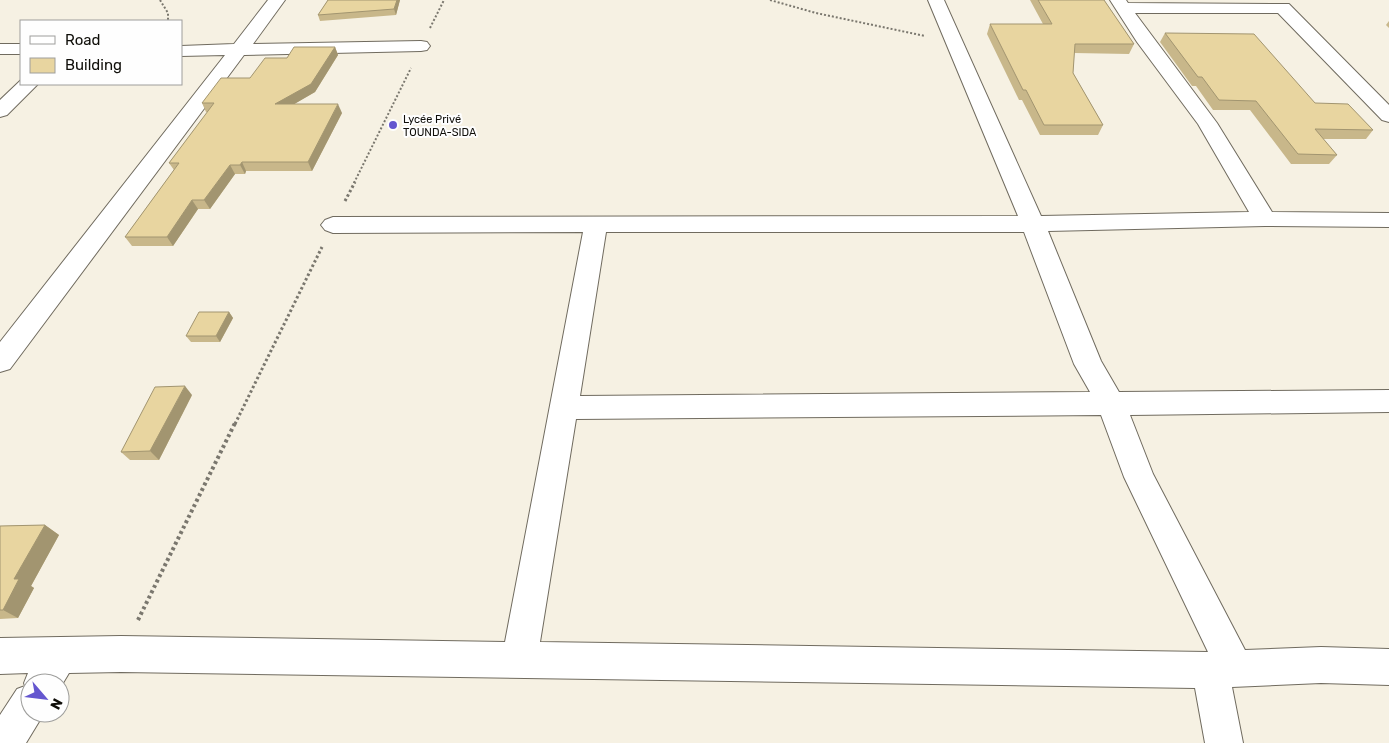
<svg xmlns="http://www.w3.org/2000/svg" width="1389" height="743" viewBox="0 0 1389 743" font-family="Rubik,sans-serif">
<style>
.lines{fill:none;stroke-linecap:round;stroke-linejoin:round}
.minor-casing{stroke:#706b5f;stroke-width:2}
.path-far2{stroke:#7a776e;stroke-width:2;stroke-dasharray:2 2;stroke-linecap:butt}
.path-far1{stroke:#7a776e;stroke-width:3;stroke-dasharray:2.5 2.5;stroke-linecap:butt}
.path{stroke:#7a776e;stroke-width:4;stroke-dasharray:3 3;stroke-linecap:butt}
.minor{fill:#fff;fill-rule:evenodd}
.wall{fill:#c8b78a}
.shaded-wall{fill:#a29570}
.building{fill:#e8d5a0;stroke:#a29570}
.poi-dot{fill:#6456cf;stroke:#fefefe;stroke-width:2}
.labels{text-anchor:middle;stroke-width:4;stroke-linejoin:round;paint-order:stroke}
.far-poi-label{font-size:11px;fill:#0f0e09;stroke:#fefefe;text-anchor:start}
</style>
<rect width="100%" height="100%" fill="#f6f1e3"/>
<g class="lines">
<defs>
<g id="minor">
<polygon points="268,0 285,0 253,44 421,41 427,42 430,46 427,50 421,51 244,55 10,369 0,372 0,342 225,55 181,56 181,46 234,44"/>
<path d="M 928,0 L 944,0 L 1041,216 L 1249,212 L 1198,124 L 1137,42 L 1110,0 L 1126,0 L 1128,3 L 1289,4 L 1389,105 L 1389,122 L 1382,120 L 1278,13 L 1135,13 L 1217,123 L 1272,212 L 1389,213 L 1389,227 L 1265,226 L 1048,231 L 1101,361 L 1119,392 L 1389,390 L 1389,412 L 1130,415 L 1153,474 L 1245,650 L 1321,647 L 1389,649 L 1389,685 L 1321,683 L 1232,687 L 1243,743 L 1205,743 L 1195,688 L 121,672 L 69,673 L 60,688 L 60,683 L 30,683 L 30,713 L 44,713 L 43,715 L 26,743 L 0,743 L 0,715 L 17,689 L 25,686 L 24,683 L 28,673 L 0,674 L 0,638 L 121,636 L 505,642 L 583,232 L 333,233 L 325,230 L 321,225 L 325,220 L 333,217 L 1018,216 ZM 606,232 L 1024,232 L 1074,364 L 1090,392 L 580,396 ZM 1101,415 L 1124,477 L 1208,652 L 540,642 L 576,419 Z"/>
<rect x="0" y="44" width="21" height="10"/>
<polygon points="21,80 21,84 38,84 7,115 0,117 0,100"/>
</g>
</defs>
<use href="#minor" class="minor-casing"/>
<g class="path-far2">
<polyline points="160,0 168,13 168,21"/>
<polyline points="770,0 816,13 925,36"/>
<polyline points="430,28 444,0"/>
<polyline points="354,183 411,68"/>
</g>
<g class="path-far1">
<polyline points="345,201 355,182"/>
<polyline points="235,424 322,247"/>
</g>
<polyline class="path" points="138,620 235,423"/>
<use href="#minor" class="minor"/>
</g>
<g class="wall">
<polygon points="328,0 400,0 396,15 320,21 318,15"/>
<polygon points="1030,0 1104,0 1134,44 1129,54 1074,53 1073,73 1103,125 1098,135 1040,135 1022,100 1019,100 987,34 990,24 1043,24"/>
<polygon points="1389,21 1389,28 1386,25"/>
<polygon points="1165,33 1315,103 1373,130 1366,139 1323,139 1337,155 1329,164 1291,164 1250,110 1213,110 1196,86 1192,86 1160,42"/>
<polygon points="335,47 338,55 315,92 294,104 342,113 312,171 246,171 245,174 235,174 210,209 198,209 173,246 132,246 125,237 174,170 169,163 208,112 206,112 202,103 250,78 287,58"/>
<polygon points="229,312 233,318 220,342 191,342 186,336"/>
<polygon points="192,395 159,460 130,460 121,452"/>
<polygon points="45,525 59,535 31,586 34,588 18,618 0,619 0,526"/>
</g>
<g class="shaded-wall">
<polygon points="397,0 400,0 396,15 394,9"/>
<polygon points="335,47 338,55 315,92 279,113 275,104"/>
<polygon points="338,104 342,113 312,171 308,162"/>
<polygon points="242,162 246,171 245,174 240,165"/>
<polygon points="230,165 235,174 210,209 204,200"/>
<polygon points="192,200 198,209 173,246 167,237"/>
<polygon points="229,312 233,318 220,342 216,336"/>
<polygon points="185,386 192,395 159,460 150,451"/>
<polygon points="45,525 59,535 31,586 34,588 18,618 3,610 14,579"/>
</g>
<g class="building">
<polygon points="328,0 397,0 394,9 318,15"/>
<polygon points="1038,0 1104,0 1134,44 1075,44 1073,73 1103,125 1044,125 1026,90 1023,90 990,24 1052,24"/>
<polygon points="1165,33 1254,34 1315,103 1348,104 1373,130 1315,129 1337,155 1298,154 1256,101 1219,100 1202,77 1198,77"/>
<polygon points="294,47 335,47 311,84 275,104 338,104 308,162 242,162 240,165 230,165 204,200 192,200 167,237 125,237 179,163 169,163 214,103 202,103 221,78 250,78 265,58 287,58"/>
<polygon points="199,312 229,312 216,336 186,336"/>
<polygon points="185,386 150,451 121,452 155,387"/>
<polygon points="45,525 14,579 19,579 3,610 0,610 0,526"/>
</g>
<circle class="poi-dot" cx="393" cy="125" r="5"/>
<g class="labels">
<g class="far-poi-label">
<text x="403" y="123">Lycée Privé<tspan x="403" dy="13">TOUNDA-SIDA</tspan></text>
</g>
</g>
<rect x="20" y="20" width="162" height="65" fill="#fefefe" stroke="#9e9e9c"/>
<rect x="30" y="36" width="25" height="8" fill="#ffffff" stroke="#9e9e9c"/>
<text x="65" y="45" font-size="15" fill="#0f0e09">Road</text>
<rect x="30" y="58" width="25" height="15" fill="#e8d5a0" stroke="#9e9e9c"/>
<text x="65" y="70" font-size="15" fill="#0f0e09">Building</text>
<g transform="translate(45 698) rotate(118)"><circle r="24" fill="#fefefe" stroke="#9e9e9c"/>
<path d="M0-4L9 19L0 12L-9 19Z" fill="#6456cf"/>
<text y="-8" font-size="14" font-weight="bold" text-anchor="middle" fill="#0f0e09">N</text>
</g>
</svg>
